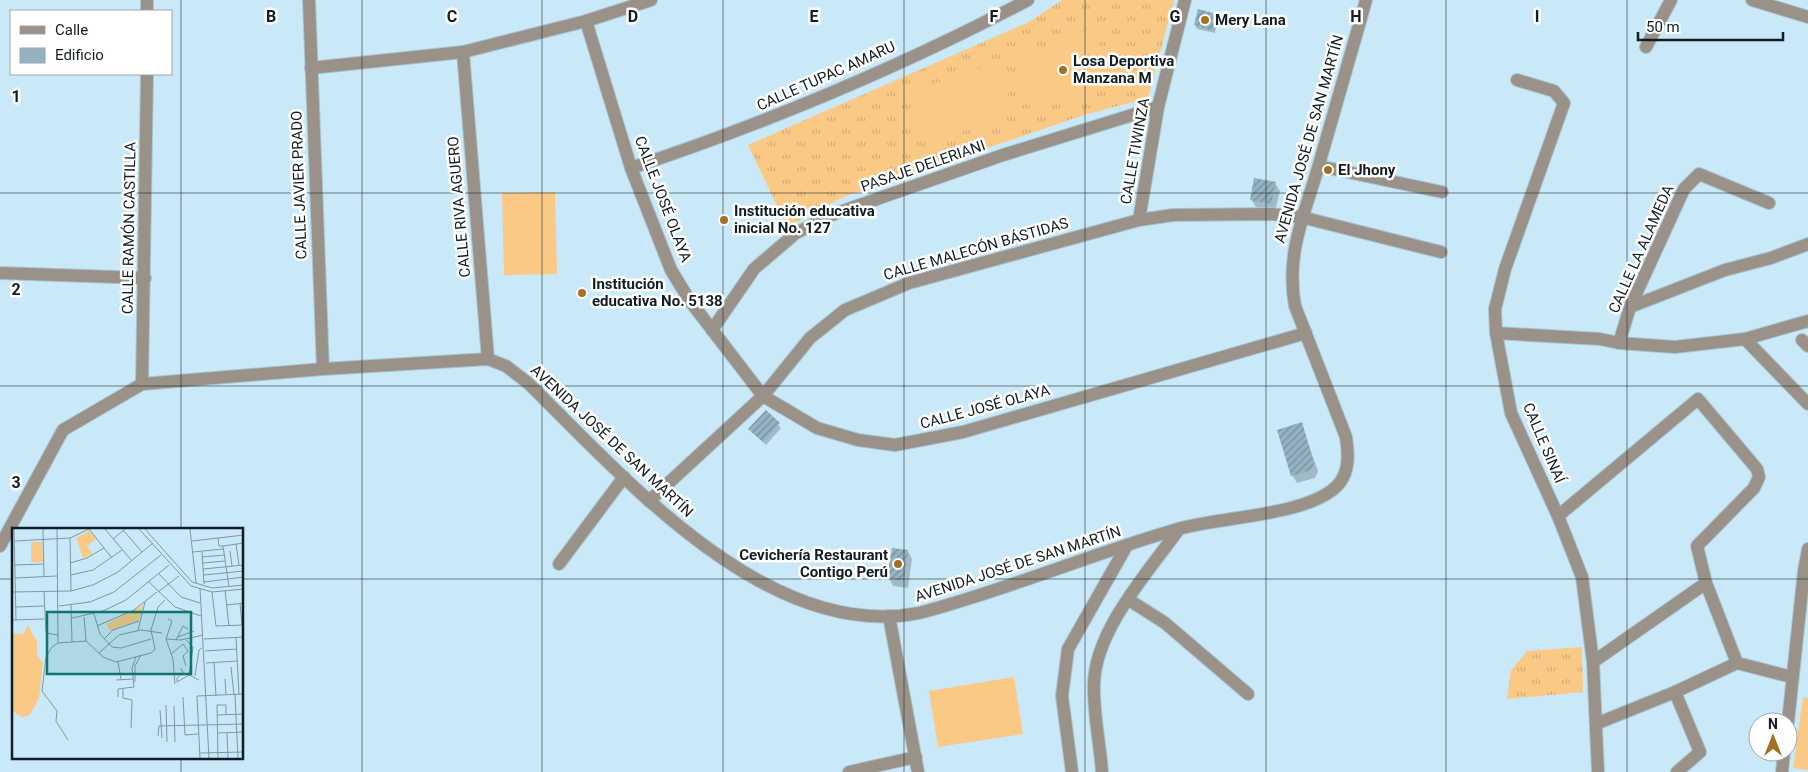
<svg xmlns="http://www.w3.org/2000/svg" width="1808" height="772" viewBox="0 0 1808 772" font-family="Roboto,sans-serif">
<style>
.grass{fill:url(#grass-tufts)}
.garden{fill:#fac986}
.shadow{fill:#0003}
.building{fill:url(#building-hatch)}
.lines{fill:none;stroke-linecap:round;stroke-linejoin:round}
.minor-casing{stroke:#a9c4d2;stroke-width:14}
.minor{stroke:#9a9288;stroke-width:12}
.grid{fill:none;stroke:#121d23;stroke-width:1;stroke-opacity:0.55}
.poi-dot{fill:#a17025;stroke:#fff;stroke-width:2}
.labels{text-anchor:middle;stroke-width:5;stroke-linejoin:round;paint-order:stroke}
.poi-label{font-size:15px;font-weight:bold;fill:#121d23;stroke:#fff;text-anchor:start}
.street-label{font-size:15px;fill:#121d23;stroke:#fff}
.inset-road{fill:none;stroke:#8097a3;stroke-width:1}
.view{fill:#0f766e;fill-opacity:0.15;stroke:#0f766e;stroke-width:2.5}
.inset-edge{fill:none;stroke:#121d23;stroke-width:2.5}
.grid-label{font-size:16px;text-anchor:middle;font-weight:bold;fill:#121d23;stroke:#fff;stroke-width:5;stroke-linejoin:round;paint-order:stroke}
</style>
<defs>
<pattern id="grass-tufts" width="24" height="20" patternUnits="userSpaceOnUse" patternTransform="scale(1.25)"><rect width="24" height="20" fill="#fac986"/><path d="M3 7l-1-3M5 7V3M7 7l1-3M15 17l-1-3M17 17v-4M19 17l1-3" fill="none" stroke="#d5ac73"/></pattern>
<pattern id="building-hatch" width="6" height="6" patternUnits="userSpaceOnUse" patternTransform="scale(1.25)"><rect width="6" height="6" fill="#95b2c1"/><path d="M-1 1l2-2M0 6l6-6M5 7l2-2" fill="none" stroke="#78909c"/></pattern>
</defs>
<rect width="100%" height="100%" fill="#cae9f8"/>
<g class="grass">
<polygon points="1062,0 1174,0 1148,98 1084,115 843,197 787,227 748,145 1029,22"/>
<polygon points="1582,647 1583,692 1507,699 1511,670 1527,651"/>
</g>
<g class="garden">
<polygon points="1092,28 1113,81 1033,112 1013,59"/>
<polygon points="996,63 1015,113 927,145 907,93"/>
<polygon points="555,192 557,274 504,275 502,193"/>
<polygon points="1014,677 1023,734 938,747 929,691"/>
<polygon points="1803,697 1808,698 1808,770 1793,768"/>
</g>
<g class="shadow">
<polygon points="1216,15 1218,18 1215,33 1197,29 1195,25"/>
<polygon points="1275,183 1280,191 1275,211 1256,207 1251,199"/>
<polygon points="766,412 781,428 766,445 752,432"/>
<polygon points="1301,424 1318,471 1315,478 1297,483 1292,475"/>
<polygon points="908,551 912,559 908,588 893,586 889,578"/>
</g>
<g class="building">
<polygon points="1198,9 1217,14 1213,31 1194,25"/>
<polygon points="1254,178 1276,182 1271,204 1250,200"/>
<polygon points="766,410 780,423 763,442 748,429"/>
<polygon points="1302,422 1314,463 1311,470 1291,476 1277,430"/>
<polygon points="892,548 908,550 904,581 887,578"/>
</g>
<g class="lines">
<defs>
<g id="minor">
<polyline points="309,0 323,369"/>
<polyline points="1752,0 1808,17"/>
<polyline points="147,11 147,0"/>
<polyline points="586,21 631,168 671,270 690,301 763,396 817,428 858,440 895,445 963,432 1306,333"/>
<polyline points="1646,47 1671,0"/>
<polyline points="463,52 488,359"/>
<polyline points="311,68 463,52 586,21 651,0"/>
<polyline points="1517,80 1554,91 1564,103 1505,269 1495,309 1496,333 1511,413 1558,516 1582,577 1593,662 1598,772"/>
<polyline points="1319,166 1442,192"/>
<path d="M 631,168 C 767,123 900,67 1028,0"/>
<polyline points="1139,220 1158,107 1185,0"/>
<polyline points="0,273 145,278"/>
<polyline points="1630,307 1725,270 1771,258 1808,244"/>
<polyline points="712,330 754,269 796,233 834,214 1003,155 1158,107"/>
<polyline points="1496,333 1600,339 1619,343 1675,347 1745,339 1808,321"/>
<polyline points="1745,339 1808,404"/>
<polyline points="1802,340 1808,346"/>
<polyline points="1619,343 1630,307 1684,189 1699,174 1769,203"/>
<polyline points="142,384 147,74"/>
<polyline points="649,501 763,396 810,338 845,310 909,283 1139,220 1173,215 1271,214 1301,217 1441,252"/>
<polyline points="1558,516 1698,399 1757,469 1759,477 1754,488 1697,546 1706,583 1737,663"/>
<path d="M 0,546 L 63,430 L 142,384 L 323,369 L 488,359 L 506,366 L 528,383 C 624,477 768,643 919,613 C 1007,590 1091,554 1178,529 C 1220,517 1297,516 1331,491 C 1350,478 1349,457 1346,437 L 1295,306 C 1285,252 1306,212 1320,161 C 1335,108 1351,54 1366,0"/>
<polyline points="559,564 624,477"/>
<polyline points="1129,600 1165,623 1248,694"/>
<polyline points="889,616 918,772"/>
<polyline points="1593,662 1706,583"/>
<polyline points="1675,692 1700,752 1677,772"/>
<polyline points="1788,722 1804,571 1808,549"/>
<polyline points="1598,723 1675,692 1737,663 1792,677"/>
<polyline points="849,772 916,757"/>
<polyline points="1072,772 1062,696 1068,649 1126,547"/>
<path d="M 1102,772 C 1100,743 1093,713 1094,684 C 1095,630 1149,571 1179,529"/>
<polyline points="1782,772 1784,752"/>
</g>
</defs>
<use href="#minor" class="minor-casing"/>
<use href="#minor" class="minor"/>
</g>
<path class="grid" d="M 181,0 L 181,530M 362,0 L 362,772M 542,0 L 542,772M 723,0 L 723,772M 904,0 L 904,772M 1085,0 L 1085,772M 1266,0 L 1266,772M 1446,0 L 1446,772M 1627,0 L 1627,772M 0,193 L 1808,193M 0,386 L 1808,386M 0,579 L 14,579M 242,579 L 1808,579M 181,758 L 181,772"/>
<g class="poi-dot">
<circle cx="1205" cy="20" r="5"/>
<circle cx="1063" cy="70" r="5"/>
<circle cx="1328" cy="170" r="5"/>
<circle cx="724" cy="220" r="5"/>
<circle cx="582" cy="293" r="5"/>
<circle cx="898" cy="564" r="5"/>
</g>
<g class="labels">
<g class="poi-label">
<text x="1215" y="25">Mery Lana</text>
<text x="1073" y="66">Losa Deportiva<tspan x="1073" dy="17">Manzana M</tspan></text>
<text x="1338" y="175">El Jhony</text>
<text x="734" y="216">Institución educativa<tspan x="734" dy="17">inicial No. 127</tspan></text>
<text x="592" y="289">Institución<tspan x="592" dy="17">educativa No. 5138</tspan></text>
<text x="888" y="560" text-anchor="end">Cevichería Restaurant<tspan x="888" dy="17">Contigo Perú</tspan></text>
</g>
<g class="street-label">
<text transform="translate(826 76) rotate(-24)" y="5">CALLE TUPAC AMARU</text>
<text transform="translate(1309 139) rotate(-74)" y="5">AVENIDA JOSÉ DE SAN MARTÍN</text>
<text transform="translate(1135 151) rotate(-80)" y="5">CALLE TIWINZA</text>
<text transform="translate(923 166) rotate(-19)" y="5">PASAJE DELERIANI</text>
<text transform="translate(299 185) rotate(-92)" y="5">CALLE JAVIER PRADO</text>
<text transform="translate(663 199) rotate(69)" y="5">CALLE JOSÉ OLAYA</text>
<text transform="translate(459 207) rotate(-95)" y="5">CALLE RIVA AGUERO</text>
<text transform="translate(129 228) rotate(-89)" y="5">CALLE RAMÓN CASTILLA</text>
<text transform="translate(976 249) rotate(-16)" y="5">CALLE MALECÓN BÁSTIDAS</text>
<text transform="translate(1641 249) rotate(-66)" y="5">CALLE LA ALAMEDA</text>
<text transform="translate(985 407) rotate(-15)" y="5">CALLE JOSÉ OLAYA</text>
<text transform="translate(612 441) rotate(43)" y="5">AVENIDA JOSÉ DE SAN MARTÍN</text>
<text transform="translate(1544 443) rotate(67)" y="5">CALLE SINAÍ</text>
<text transform="translate(1018 564) rotate(-18)" y="5">AVENIDA JOSÉ DE SAN MARTÍN</text>
</g>
</g>
<g transform="translate(12 528)">
<rect width="231" height="231" fill="#cae9f8"/>
<path d="M 77,3 L 84,11 L 75,18 L 81,26 L 71,30 L 64,10 ZM 19,14 L 30,14 L 31,34 L 19,34 ZM 131,77 L 127,92 L 98,103 L 95,96 Z" fill="#fac986"/>
<path d="M 16,97 L 25,114 L 25,127 L 31,135 L 27,170 L 18,187 L 10,189 L 0,183 L 0,105 L 11,106 Z" fill="#fac986"/>
<path class="inset-road" d="M 2,1 L 4,92M 31,1 L 32,49M 45,1 L 46,115M 77,1 L 100,30M 93,1 L 120,33M 127,1 L 179,58 L 200,64 L 232,61M 133,1 L 180,54 L 200,60 L 232,57M 178,1 L 184,55M 111,2 L 130,24M 58,10 L 59,63M 206,10 L 207,18 L 211,18 L 217,59M 101,11 L 113,1M 3,13 L 58,10 L 77,1M 180,13 L 232,7M 224,16 L 227,37M 211,18 L 232,15M 218,23 L 220,38M 181,24 L 211,21M 190,24 L 192,56M 190,29 L 213,27M 58,35 L 75,30 L 92,20M 191,35 L 213,33M 3,37 L 32,36M 191,41 L 232,37M 147,46 L 169,69 L 188,75M 59,47 L 81,42 L 110,22M 192,47 L 232,43M 3,50 L 45,48M 137,54 L 163,79 L 189,88M 192,54 L 232,49M 188,60 L 197,231M 213,62 L 217,98M 0,64 L 59,63 L 81,57 L 106,44 L 141,15M 32,64 L 34,105 L 46,107M 146,64 L 167,48M 200,64 L 204,98 L 232,97M 228,75 L 230,97M 59,77 L 60,114M 215,77 L 232,75M 47,78 L 78,74 L 102,64 L 149,27M 4,79 L 32,78M 82,86 L 88,106 L 100,119 L 109,120 L 139,111M 72,89 L 74,113M 60,90 L 91,83 L 114,72 L 157,37M 156,91 L 160,93 L 154,111 L 161,131 L 163,156M 0,92 L 32,91M 85,98 L 122,82 L 145,64M 126,102 L 133,74M 166,109 L 182,103M 224,109 L 227,167M 92,111 L 101,102 L 127,93M 154,111 L 169,112 L 191,107M 192,111 L 232,109M 164,112 L 171,98 L 176,101M 174,112 L 181,119 L 177,147M 193,123 L 225,121M 87,125 L 107,107 L 129,102 L 150,105M 159,126 L 171,116 L 176,123 L 171,128 L 174,138M 106,134 L 109,151M 202,134 L 204,168M 194,135 L 225,133M 219,139 L 222,167M 169,140 L 171,145 L 165,150 L 165,154 L 177,147 L 187,152M 183,148 L 187,122 L 190,120M 213,151 L 214,167M 104,152 L 121,151M 123,154 L 123,138 L 129,127M 111,161 L 111,170 L 120,172 L 119,200M 223,167 L 226,231M 106,169 L 106,161 L 122,159 L 120,140 L 124,129M 171,169 L 173,207 L 186,206M 154,177 L 155,214M 162,178 L 163,214M 148,182 L 150,210M 205,187 L 232,186M 206,205 L 232,204M 215,205 L 216,231M 146,208 L 147,198 L 232,196M 56,212 L 44,193 L 45,183 L 30,163 L 34,129 L 40,119 L 46,115 L 74,113 L 91,129 L 104,134 L 139,125 L 143,121 L 139,102 L 146,79 L 153,72M 188,225 L 232,224M 188,231 L 185,168 L 232,166M 206,231 L 205,177 L 214,177 L 214,187"/>
<path class="view" d="M 35,84 L 179,84 L 179,146 L 35,146 Z"/>
<rect width="231" height="231" class="inset-edge"/>
</g>
<g class="grid-label">
<text x="271" y="22">B</text>
<text x="452" y="22">C</text>
<text x="633" y="22">D</text>
<text x="814" y="22">E</text>
<text x="994" y="22">F</text>
<text x="1175" y="22">G</text>
<text x="1356" y="22">H</text>
<text x="1537" y="22">I</text>
<text x="16" y="102">1</text>
<text x="16" y="295">2</text>
<text x="16" y="488">3</text>
</g>
<rect x="10" y="10" width="162" height="65" fill="#ffffff" stroke="#a0a5a7"/>
<rect x="20" y="26" width="25" height="8" fill="#9a9288" stroke="#a0a5a7"/>
<text x="55" y="35" font-size="15" fill="#121d23">Calle</text>
<rect x="20" y="48" width="25" height="15" fill="#95b2c1" stroke="#a0a5a7"/>
<text x="55" y="60" font-size="15" fill="#121d23">Edificio</text>
<g transform="translate(1773 737)"><circle r="24" fill="#ffffff" stroke="#a0a5a7"/>
<path d="M0-4L9 19L0 12L-9 19Z" fill="#a17025"/>
<text y="-8" font-size="14" font-weight="bold" text-anchor="middle" fill="#121d23">N</text>
</g>
<path d="M1638 32v8h145v-8" fill="none" stroke="#121d23" stroke-width="2.5"/>
<text x="1646" y="32" font-size="15" fill="#121d23" stroke="#ffffff" stroke-width="4" paint-order="stroke">50 m</text>
</svg>
